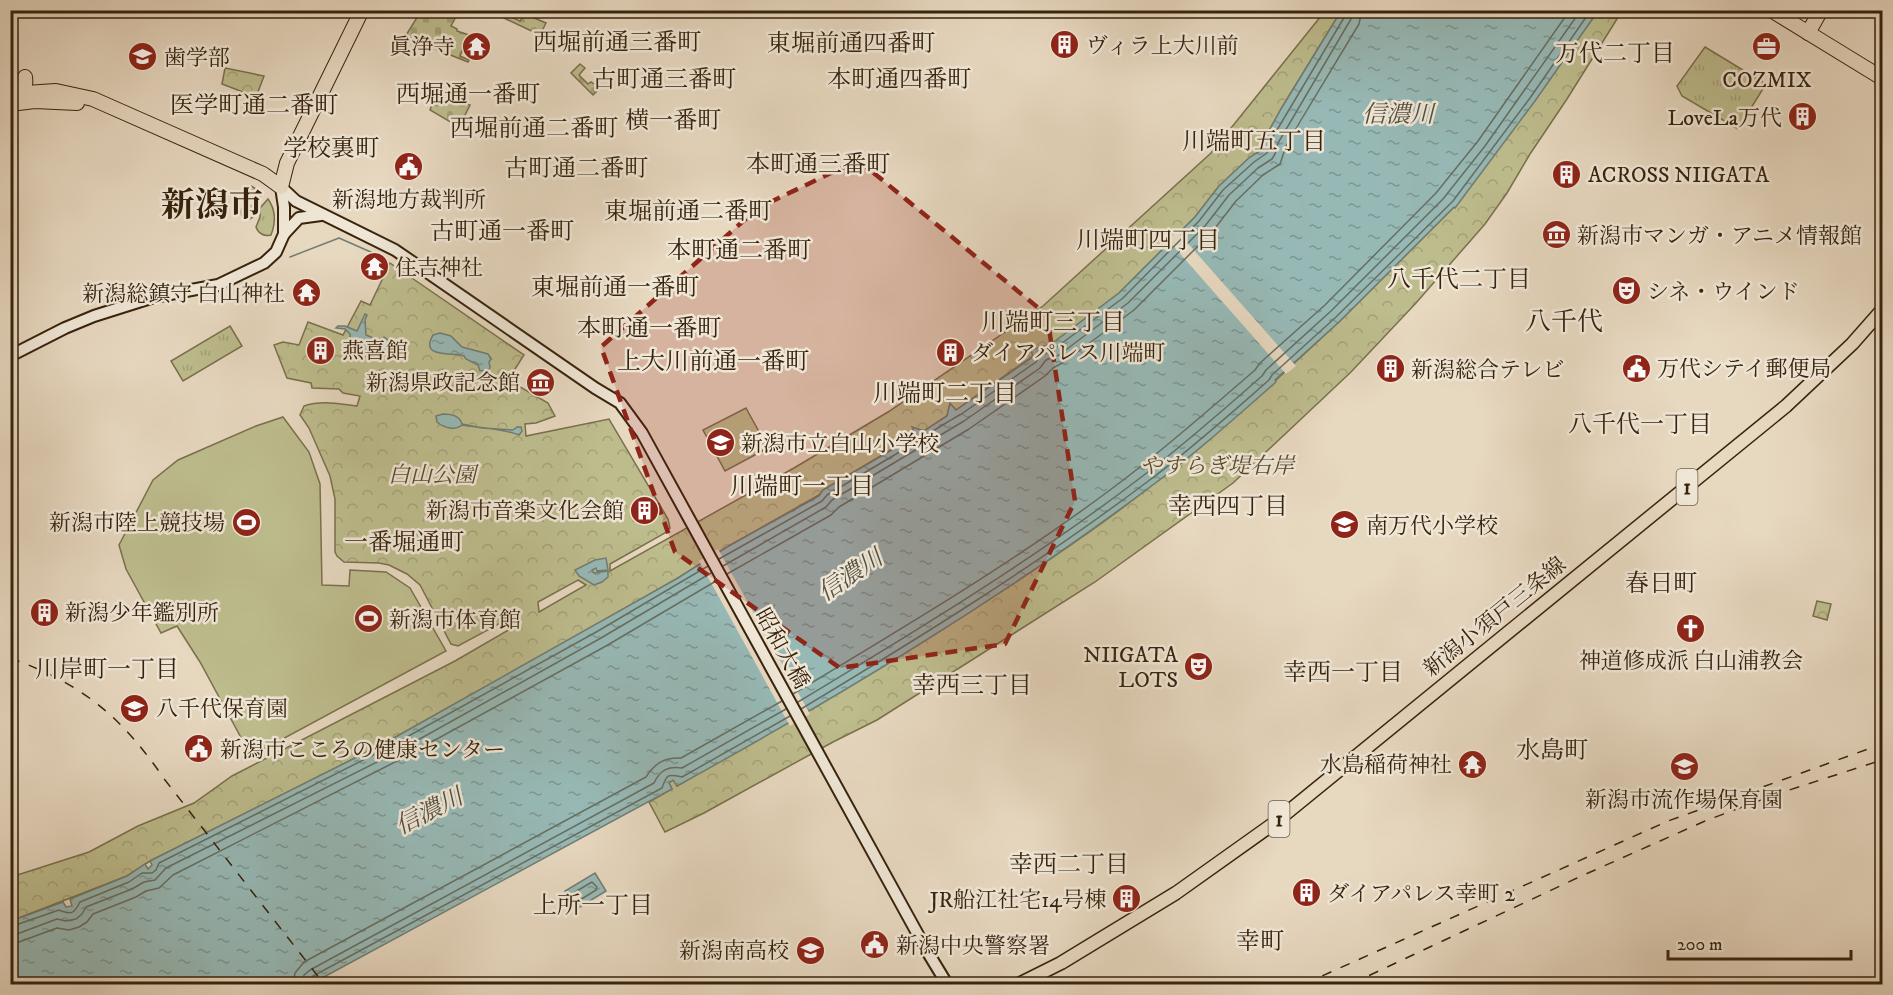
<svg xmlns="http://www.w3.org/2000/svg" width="1893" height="995" viewBox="0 0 1893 995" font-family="'IM FELL DW Pica','Noto Serif JP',serif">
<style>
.grass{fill:url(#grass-tufts);stroke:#7a704c;stroke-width:1.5}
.forest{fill:url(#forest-crowns);stroke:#7a704c;stroke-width:1.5;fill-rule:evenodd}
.cemetery{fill:url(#cemetery-stones);stroke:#7a704c;stroke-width:1.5}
.pitch{fill:#bdbc8d;stroke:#7a704c;stroke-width:1.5}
.water{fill:url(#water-ripples);stroke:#717d72;stroke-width:1.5}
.pier{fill:#e7d8c0}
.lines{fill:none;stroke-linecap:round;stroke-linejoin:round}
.shore{stroke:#676e61;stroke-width:1.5}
.stream{stroke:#717d72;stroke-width:1.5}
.secondary-casing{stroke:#37230c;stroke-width:14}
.primary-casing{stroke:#37230c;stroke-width:15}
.highway-casing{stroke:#37230c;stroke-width:16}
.secondary{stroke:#efe6d6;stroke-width:10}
.primary{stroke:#e7d8c0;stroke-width:12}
.highway{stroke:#e7d8c0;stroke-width:14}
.rail{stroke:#37230c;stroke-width:1.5;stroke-dasharray:10 10;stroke-linecap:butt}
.marked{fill:#8f2418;fill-opacity:0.2;stroke:#8f2418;stroke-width:4.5;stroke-dasharray:12 8;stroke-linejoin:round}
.labels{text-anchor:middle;stroke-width:5;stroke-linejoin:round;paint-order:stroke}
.shield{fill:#efe6d6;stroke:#6e5e49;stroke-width:1.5}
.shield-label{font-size:21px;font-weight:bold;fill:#37230c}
.poi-label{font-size:22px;fill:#37230c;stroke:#efe6d6;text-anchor:start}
.park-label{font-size:22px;font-style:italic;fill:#58492c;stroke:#efe6d6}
.street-label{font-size:22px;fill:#37230c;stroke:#efe6d6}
.neighbourhood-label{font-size:24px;fill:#37230c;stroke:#efe6d6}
.water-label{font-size:24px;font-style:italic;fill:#54503f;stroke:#efe6d6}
.quarter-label{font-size:26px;fill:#37230c;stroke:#efe6d6}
.town-label{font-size:34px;font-weight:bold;fill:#37230c;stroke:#efe6d6}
</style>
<defs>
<pattern id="grass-tufts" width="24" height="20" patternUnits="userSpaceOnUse" patternTransform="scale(1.5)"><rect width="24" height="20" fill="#bdbc8d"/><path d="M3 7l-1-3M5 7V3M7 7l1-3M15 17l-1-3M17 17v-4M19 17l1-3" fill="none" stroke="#a3a178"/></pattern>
<pattern id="forest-crowns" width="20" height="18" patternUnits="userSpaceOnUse" patternTransform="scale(1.5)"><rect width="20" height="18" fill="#bdbc8d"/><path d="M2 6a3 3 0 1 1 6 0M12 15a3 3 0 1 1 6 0" fill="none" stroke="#a3a178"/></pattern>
<pattern id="cemetery-stones" width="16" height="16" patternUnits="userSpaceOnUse" patternTransform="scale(1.5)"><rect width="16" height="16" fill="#bdbc8d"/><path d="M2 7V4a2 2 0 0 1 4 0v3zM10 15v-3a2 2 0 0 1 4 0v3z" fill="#a3a178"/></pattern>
<pattern id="water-ripples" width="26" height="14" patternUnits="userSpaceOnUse" patternTransform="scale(1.5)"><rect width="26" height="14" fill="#97b9b6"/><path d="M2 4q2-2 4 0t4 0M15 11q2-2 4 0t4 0" fill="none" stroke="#7c9692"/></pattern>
</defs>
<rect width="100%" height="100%" fill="#e7d8c0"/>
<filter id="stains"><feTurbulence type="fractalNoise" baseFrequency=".00333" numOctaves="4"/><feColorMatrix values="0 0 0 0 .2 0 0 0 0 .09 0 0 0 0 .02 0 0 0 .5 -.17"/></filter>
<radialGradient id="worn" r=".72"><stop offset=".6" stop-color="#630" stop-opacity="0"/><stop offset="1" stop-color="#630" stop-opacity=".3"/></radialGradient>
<g class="grass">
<polygon points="1705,47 1766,84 1738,129 1682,96 1677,86"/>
<polygon points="251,186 263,193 255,201 244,193"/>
<path d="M 268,199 C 276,210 276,222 271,235 C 264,237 258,233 256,227 L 260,217 L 260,208 Z"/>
<circle cx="248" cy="212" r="7"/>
<polygon points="230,326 242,346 183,381 171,361"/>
</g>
<g class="forest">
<path d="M 1325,11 L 1341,11 L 1281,109 L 1265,138 L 1262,150 L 1250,157 L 1219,186 L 1195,217 L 1119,293 L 1051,345 L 1032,350 L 1033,356 L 956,410 L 950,404 L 947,416 L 924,431 L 913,428 L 916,435 L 823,490 L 819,495 L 727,547 L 678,578 L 595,626 L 385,743 L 150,861 L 127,876 L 11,921 L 11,877 L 89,852 L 138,826 L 194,803 L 232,776 L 455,661 L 517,625 L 510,618 L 458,646 L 451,644 L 420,585 L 407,574 L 389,565 L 379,563 L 344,562 L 337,556 L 335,552 L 335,499 L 330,476 L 309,428 L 300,415 L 304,406 C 322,400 339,404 357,406 L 360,396 L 343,393 L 339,389 L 312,388 L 311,383 L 287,378 L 274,345 L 283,342 L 299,345 L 308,322 L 343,335 L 361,301 L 370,305 L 390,263 L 524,355 L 508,380 L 548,403 L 555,416 L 536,423 L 525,424 L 526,436 L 609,419 L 668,519 L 670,528 L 665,533 L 610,564 L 610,571 L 794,468 L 888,412 L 1043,306 L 1211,153 ZM 578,580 L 586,585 L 539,612 L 538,602 Z"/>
<path d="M 1598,11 L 1622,11 L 1567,99 L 1530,154 L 1507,193 L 1485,224 L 1416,303 L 1351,372 L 1233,483 L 1095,582 L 877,720 L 833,742 L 704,813 L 665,832 L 649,802 L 672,789 L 669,783 L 674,779 L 677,786 C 815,704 957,626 1088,533 C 1153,487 1215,435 1275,382 L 1275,381 L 1340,321 L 1454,207 Z"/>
<polygon points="225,68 264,76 256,97 222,84"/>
<polygon points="1817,601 1831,604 1827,620 1813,616"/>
</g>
<g class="cemetery">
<polygon points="421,11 459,11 451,26 457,29 457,31 469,35 460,56 469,60 468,62 405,37"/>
<polygon points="489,11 497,11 520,21 525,14 546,23 540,35"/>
<polygon points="580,64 585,68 579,75 588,84 591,82 600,88 593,95 571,73"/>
<polygon points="439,86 442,87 438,99 452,104 454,100 457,99 470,105 459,127 430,110"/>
</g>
<g class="pitch">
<polygon points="746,408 768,448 725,471 703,430"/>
<polygon points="283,417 309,452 320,484 322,585 349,586 350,570 386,572 410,588 446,651 251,756 200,662 177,626 161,633 126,569 119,545 153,480 178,460 256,426"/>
</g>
<g class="water">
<path d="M 1341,11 L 1598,11 L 1535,101 L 1455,208 L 1454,207 L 1340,321 L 1275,380 L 1276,382 C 1235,418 1194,455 1150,487 C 1001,599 840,696 677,786 L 673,780 L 669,783 L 672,789 L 311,984 L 11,984 L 11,921 L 63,902 L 66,907 L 72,906 L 70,899 L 127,876 L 145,864 L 148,869 L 152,865 L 150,861 L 385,743 L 678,578 L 727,547 L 819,496 L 823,490 L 916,436 L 912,427 L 924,431 L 947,416 L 950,403 L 956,410 L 1033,357 L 1031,350 L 1051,344 L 1119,293 L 1195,217 L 1219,186 L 1250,157 L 1262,150 L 1265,138 L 1281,109 Z"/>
<polygon points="365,314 367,315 365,320 366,335 378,340 384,337 395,345 390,357 383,356 376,359 366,352 358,356 351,353 350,334 345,329 336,328 338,326 345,326 357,331"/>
<path d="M 440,333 L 451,336 L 462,347 L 488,354 L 491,359 L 489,362 L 490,367 L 489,370 L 480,371 L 478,365 L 466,359 L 464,356 C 453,352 419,359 433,335 Z"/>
<path d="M 443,414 C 450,414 460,415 462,424 L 482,428 L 513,430 L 517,427 L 521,427 L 522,431 L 519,435 C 506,429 479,428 462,425 C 455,431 444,428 437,422 L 436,416 Z"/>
<polygon points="606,558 608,570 597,571 596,568 592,570 594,573 608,571 608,577 602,582 594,585 579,576 575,570 595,560"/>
<polygon points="595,873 606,891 575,910 565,891"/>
</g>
<g class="pier">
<polygon points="1177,231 1296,366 1286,374 1168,240"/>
<polygon points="718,549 810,714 790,726 699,561"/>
</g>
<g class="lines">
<g class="shore">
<path d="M 719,559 L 822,501 L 827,495 L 918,441 C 921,438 957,416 960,415 L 1036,362 L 1040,354 L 1054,349 L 1123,298 L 1199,221 L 1223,190 L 1254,162 L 1267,153 L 1271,140 L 1345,16 L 1346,10"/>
<polyline points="723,566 826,507 832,500 964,421 1040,368 1046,360 1059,355 1128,303 1205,226 1229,195 1258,168 1272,159 1275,154 1278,143 1351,19 1353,10"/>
<polyline points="727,574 831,515 839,507 969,429 1045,376 1053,368 1064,362 1134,310 1212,232 1236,201 1263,175 1280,164 1286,146 1301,120 1359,24 1362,10"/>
<path d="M 793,694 C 911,623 1032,552 1140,467 C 1179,436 1217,403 1255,370 L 1260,363 L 1325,305 L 1436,193 L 1478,141 L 1570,10"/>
<path d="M 798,702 C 916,631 1035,559 1144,475 C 1185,444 1223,410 1262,376 L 1266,370 L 1331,311 L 1443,199 L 1485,146 L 1581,10"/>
<path d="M 801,709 C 919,638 1037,565 1147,482 C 1189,451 1229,415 1269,380 L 1272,375 L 1336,317 L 1453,201 L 1530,98 L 1591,10"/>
<polygon points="592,882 597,887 596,890 580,900 577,899 574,894 575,892"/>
<path d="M 10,927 L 59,910 C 71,915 74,914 80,902 L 129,882 L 142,873 L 152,873 L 156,870 L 159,863 L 387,748 L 598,631 L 708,566"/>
<polyline points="10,934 17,934 57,919 66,921 76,919 82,914 86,907 132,889 144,882 155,880 166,868 391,755 601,638 711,573"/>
<polyline points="10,943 19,942 57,928 69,930 79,927 87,922 93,914 136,897 146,891 159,888 173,875 395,762 606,646 716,581"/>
<path d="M 293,984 L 295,973 L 304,962 L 646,777 C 655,763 665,757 681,758 L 782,701"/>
<path d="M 302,984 L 304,975 L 310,970 L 654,783 C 660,770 668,766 682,768 L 786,709"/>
<path d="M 310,984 L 310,980 L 313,976 L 662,788 C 667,774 667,774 682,777 L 790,716"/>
</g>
<g class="stream">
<polyline points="290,257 339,238 373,253"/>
<polyline points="381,982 382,984"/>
</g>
<defs>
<g id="secondary">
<polyline points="281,187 296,201 395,250 595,388 620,403 642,433 927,951 947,984"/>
<polyline points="284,234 299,218 321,215"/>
<polyline points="10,356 65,328 94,316 154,297 218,285 264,263 276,252 284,234 284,207 281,187"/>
</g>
<polyline id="primary" points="1019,984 1061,963 1176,893 1273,824 1786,406 1852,344 1882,310"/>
<g id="highway">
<polyline points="1771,10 1882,78"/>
<polyline points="1808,33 1821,10"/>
<path d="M 19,92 C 25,89 26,85 25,77"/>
<polyline points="10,94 56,91 93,99 263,174 281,187 287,163 362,10"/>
<polyline points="10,104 35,101 77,103"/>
</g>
</defs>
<use href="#secondary" class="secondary-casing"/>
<use href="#primary" class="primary-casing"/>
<use href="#highway" class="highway-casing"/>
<use href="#secondary" class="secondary"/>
<use href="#primary" class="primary"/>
<use href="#highway" class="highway"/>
<g class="rail">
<path d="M 10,658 C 83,684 122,717 165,780 L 324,984"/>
<polyline points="1304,984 1668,821 1882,744"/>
<polyline points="1351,984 1577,878 1705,821 1777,794 1882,760"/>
</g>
</g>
<path class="marked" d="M 858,160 L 1047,315 L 1075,501 L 1005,644 L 840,668 L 675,552 L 601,347 L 758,208 Z"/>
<defs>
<symbol id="building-disc" viewBox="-11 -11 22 22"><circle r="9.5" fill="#8f2418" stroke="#efe6d6"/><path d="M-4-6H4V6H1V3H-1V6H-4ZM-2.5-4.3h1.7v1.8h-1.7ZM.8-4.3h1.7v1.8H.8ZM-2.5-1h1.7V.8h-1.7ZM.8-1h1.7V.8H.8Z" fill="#fff"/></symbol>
<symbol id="temple-disc" viewBox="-11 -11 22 22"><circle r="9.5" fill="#8f2418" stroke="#efe6d6"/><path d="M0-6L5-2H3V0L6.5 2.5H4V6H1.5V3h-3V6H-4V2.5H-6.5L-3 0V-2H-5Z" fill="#fff"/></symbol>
<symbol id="office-disc" viewBox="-11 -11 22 22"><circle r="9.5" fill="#8f2418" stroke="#efe6d6"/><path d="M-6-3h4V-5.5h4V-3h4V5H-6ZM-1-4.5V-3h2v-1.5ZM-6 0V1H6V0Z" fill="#fff"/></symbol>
<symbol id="university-disc" viewBox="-11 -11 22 22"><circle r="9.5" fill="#8f2418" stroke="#efe6d6"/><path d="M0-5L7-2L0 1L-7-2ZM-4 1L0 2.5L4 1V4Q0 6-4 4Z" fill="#fff"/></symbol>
<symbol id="civic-disc" viewBox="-11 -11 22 22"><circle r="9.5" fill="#8f2418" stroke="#efe6d6"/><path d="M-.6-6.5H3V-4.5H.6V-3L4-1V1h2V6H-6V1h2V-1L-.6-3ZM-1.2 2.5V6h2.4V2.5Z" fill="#fff"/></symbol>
<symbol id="museum-disc" viewBox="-11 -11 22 22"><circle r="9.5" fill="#8f2418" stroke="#efe6d6"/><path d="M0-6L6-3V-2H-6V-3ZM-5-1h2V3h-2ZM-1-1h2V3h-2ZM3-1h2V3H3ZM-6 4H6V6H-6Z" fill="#fff"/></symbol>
<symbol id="theatre-disc" viewBox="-11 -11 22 22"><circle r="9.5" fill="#8f2418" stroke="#efe6d6"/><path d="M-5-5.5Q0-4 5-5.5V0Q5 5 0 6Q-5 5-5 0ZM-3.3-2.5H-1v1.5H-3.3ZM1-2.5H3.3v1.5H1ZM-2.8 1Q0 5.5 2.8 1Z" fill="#fff"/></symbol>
<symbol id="school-disc" viewBox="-11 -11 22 22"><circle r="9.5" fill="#8f2418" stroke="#efe6d6"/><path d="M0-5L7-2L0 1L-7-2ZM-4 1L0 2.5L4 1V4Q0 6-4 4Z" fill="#fff"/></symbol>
<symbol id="stadium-disc" viewBox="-11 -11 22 22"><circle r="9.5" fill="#8f2418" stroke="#efe6d6"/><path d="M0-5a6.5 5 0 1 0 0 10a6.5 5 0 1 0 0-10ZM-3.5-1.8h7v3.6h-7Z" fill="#fff"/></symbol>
<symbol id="church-disc" viewBox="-11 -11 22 22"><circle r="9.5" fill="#8f2418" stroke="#efe6d6"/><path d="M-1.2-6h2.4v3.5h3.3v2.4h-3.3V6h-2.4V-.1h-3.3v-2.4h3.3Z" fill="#fff"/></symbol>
</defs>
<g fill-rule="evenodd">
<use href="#building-disc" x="1048" y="28" width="33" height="33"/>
<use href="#temple-disc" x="460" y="30" width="33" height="33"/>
<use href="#office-disc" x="1750" y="30" width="33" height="33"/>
<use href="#university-disc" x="126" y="40" width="33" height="33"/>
<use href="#building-disc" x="1786" y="100" width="33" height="33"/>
<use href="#civic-disc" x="392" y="150" width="33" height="33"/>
<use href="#building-disc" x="1550" y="158" width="33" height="33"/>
<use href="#museum-disc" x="1540" y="218" width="33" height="33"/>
<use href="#temple-disc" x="358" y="250" width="33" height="33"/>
<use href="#theatre-disc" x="1610" y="274" width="33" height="33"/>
<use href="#temple-disc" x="290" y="276" width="33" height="33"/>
<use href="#building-disc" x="304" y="334" width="33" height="33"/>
<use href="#building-disc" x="934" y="336" width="33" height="33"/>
<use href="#civic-disc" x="1620" y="352" width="33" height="33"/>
<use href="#building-disc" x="1374" y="352" width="33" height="33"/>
<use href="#museum-disc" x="524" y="366" width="33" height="33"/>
<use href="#school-disc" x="704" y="426" width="33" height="33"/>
<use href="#building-disc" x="628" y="494" width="33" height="33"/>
<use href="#stadium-disc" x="230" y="506" width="33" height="33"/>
<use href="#school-disc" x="1328" y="508" width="33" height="33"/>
<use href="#building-disc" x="28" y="596" width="33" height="33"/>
<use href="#stadium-disc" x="352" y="602" width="33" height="33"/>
<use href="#church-disc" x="1674" y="612" width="33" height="33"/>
<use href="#theatre-disc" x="1182" y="650" width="33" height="33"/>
<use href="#school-disc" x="118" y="692" width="33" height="33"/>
<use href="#civic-disc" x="182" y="732" width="33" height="33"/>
<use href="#temple-disc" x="1456" y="748" width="33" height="33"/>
<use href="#school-disc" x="1668" y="750" width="33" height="33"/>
<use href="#building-disc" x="1290" y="876" width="33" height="33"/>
<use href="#building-disc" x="1110" y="882" width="33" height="33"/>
<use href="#civic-disc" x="858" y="928" width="33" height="33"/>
<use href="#school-disc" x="794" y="934" width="33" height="33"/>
</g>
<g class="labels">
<g class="shield">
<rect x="1676.5" y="469" width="21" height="36" rx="4.5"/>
<rect x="1268.5" y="801" width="21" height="36" rx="4.5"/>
</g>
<g class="shield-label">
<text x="1687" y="494">1</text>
<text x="1279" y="826">1</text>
</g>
<g class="poi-label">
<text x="1086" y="53">ヴィラ上大川前</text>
<text x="455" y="54" text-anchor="end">眞浄寺</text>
<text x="164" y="65">歯学部</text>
<text x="1767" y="87" text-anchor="middle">COZMIX</text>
<text x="1782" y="125" text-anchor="end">LoveLa万代</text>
<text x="1588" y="182">ACROSS NIIGATA</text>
<text x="409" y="207" text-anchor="middle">新潟地方裁判所</text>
<text x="1577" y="243">新潟市マンガ・アニメ情報館</text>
<text x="395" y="275">住吉神社</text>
<text x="1647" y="299">シネ・ウインド</text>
<text x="285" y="301" text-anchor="end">新潟総鎮守 白山神社</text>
<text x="342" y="358">燕喜館</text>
<text x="971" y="360">ダイアパレス川端町</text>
<text x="1657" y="376">万代シテイ郵便局</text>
<text x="1411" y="377">新潟総合テレビ</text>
<text x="520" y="390" text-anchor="end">新潟県政記念館</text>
<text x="741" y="451">新潟市立白山小学校</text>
<text x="624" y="518" text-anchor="end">新潟市音楽文化会館</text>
<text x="225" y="530" text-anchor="end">新潟市陸上競技場</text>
<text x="1366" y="533">南万代小学校</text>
<text x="65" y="620">新潟少年鑑別所</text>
<text x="389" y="627">新潟市体育館</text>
<text x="1178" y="662" text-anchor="end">NIIGATA<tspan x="1178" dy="25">LOTS</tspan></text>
<text x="1691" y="668" text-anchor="middle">神道修成派 白山浦教会</text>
<text x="156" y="716">八千代保育園</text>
<text x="220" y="757">新潟市こころの健康センター</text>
<text x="1452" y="772" text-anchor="end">水島稲荷神社</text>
<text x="1684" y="807" text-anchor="middle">新潟市流作場保育園</text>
<text x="1327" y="901">ダイアパレス幸町 2</text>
<text x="1106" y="907" text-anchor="end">JR船江社宅14号棟</text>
<text x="896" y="953">新潟中央警察署</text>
<text x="789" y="958" text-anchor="end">新潟南高校</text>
</g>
<g class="park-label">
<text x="1217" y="473">やすらぎ堤右岸</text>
<text x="432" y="482">白山公園</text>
</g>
<g class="street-label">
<text transform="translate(1494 616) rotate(-39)" y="8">新潟小須戸三条線</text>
<text transform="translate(783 648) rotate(61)" y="8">昭和大橋</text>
</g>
<g class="neighbourhood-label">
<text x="617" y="50">西堀前通三番町</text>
<text x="851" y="51">東堀前通四番町</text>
<text x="1615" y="61">万代二丁目</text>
<text x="664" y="87">古町通三番町</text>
<text x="899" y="87">本町通四番町</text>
<text x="468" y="102">西堀通一番町</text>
<text x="254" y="113">医学町通二番町</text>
<text x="673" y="128">横一番町</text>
<text x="534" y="136">西堀前通二番町</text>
<text x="1254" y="149">川端町五丁目</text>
<text x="331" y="156">学校裏町</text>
<text x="818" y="172">本町通三番町</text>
<text x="576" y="176">古町通二番町</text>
<text x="688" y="219">東堀前通二番町</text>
<text x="502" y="239">古町通一番町</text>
<text x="1148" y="248">川端町四丁目</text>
<text x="739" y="258">本町通二番町</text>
<text x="1459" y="287">八千代二丁目</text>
<text x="615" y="295">東堀前通一番町</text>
<text x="1053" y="330">川端町三丁目</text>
<text x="649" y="336">本町通一番町</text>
<text x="713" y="369">上大川前通一番町</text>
<text x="945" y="401">川端町二丁目</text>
<text x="1640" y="432">八千代一丁目</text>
<text x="802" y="494">川端町一丁目</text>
<text x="1228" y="514">幸西四丁目</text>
<text x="404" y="550">一番堀通町</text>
<text x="1661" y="591">春日町</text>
<text x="107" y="677">川岸町一丁目</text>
<text x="1343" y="680">幸西一丁目</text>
<text x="972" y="693">幸西三丁目</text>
<text x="1552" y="758">水島町</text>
<text x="1069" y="872">幸西二丁目</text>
<text x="593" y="913">上所一丁目</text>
<text x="1260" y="949">幸町</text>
</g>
<g class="water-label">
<text x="1398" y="122">信濃川</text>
<text transform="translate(850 575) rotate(-34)" y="8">信濃川</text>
<text transform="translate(429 811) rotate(-27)" y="8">信濃川</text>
</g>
<g class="quarter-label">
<text x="1564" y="330">八千代</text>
</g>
<g class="town-label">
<text x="212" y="216">新潟市</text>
</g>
</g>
<rect width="1893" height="995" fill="none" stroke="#e7d8c0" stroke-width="36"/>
<rect x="12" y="12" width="1869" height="971" fill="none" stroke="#37230c" stroke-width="3"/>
<rect x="18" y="18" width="1857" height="959" fill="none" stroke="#37230c" stroke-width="1.5"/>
<path d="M1668 950v9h183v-9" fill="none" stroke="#37230c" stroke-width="3"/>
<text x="1677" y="950" font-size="18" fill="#37230c" stroke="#efe6d6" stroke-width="4.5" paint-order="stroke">200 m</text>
<rect width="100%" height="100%" filter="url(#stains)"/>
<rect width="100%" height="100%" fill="url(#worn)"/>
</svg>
